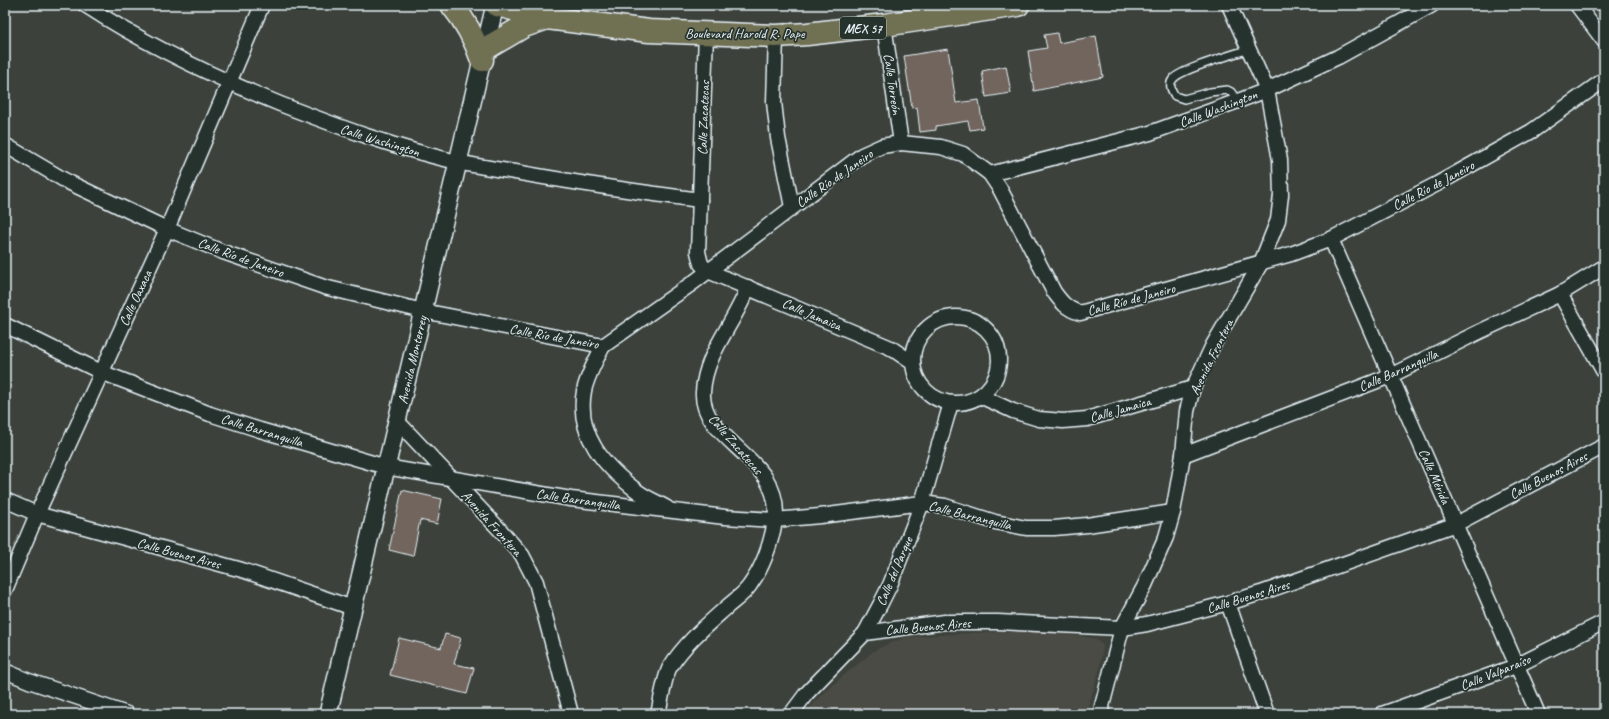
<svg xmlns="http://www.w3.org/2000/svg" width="1609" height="719" viewBox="0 0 1609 719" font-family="Caveat,sans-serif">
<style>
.built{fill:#4c4c45}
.building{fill:#71655d;stroke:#e8f1f8}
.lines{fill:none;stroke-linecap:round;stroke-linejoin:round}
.service-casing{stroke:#e8f1f8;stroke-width:10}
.minor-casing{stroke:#e8f1f8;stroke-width:17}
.tertiary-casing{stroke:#e8f1f8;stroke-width:20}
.trunk-casing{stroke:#e8f1f8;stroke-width:25}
.service{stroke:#26332d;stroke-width:7}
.minor{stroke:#26332d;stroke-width:14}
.tertiary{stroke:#26332d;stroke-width:17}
.trunk{stroke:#706f52;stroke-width:22}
.labels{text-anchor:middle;stroke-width:3.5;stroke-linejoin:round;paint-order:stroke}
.shield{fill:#26332d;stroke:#aeb8bb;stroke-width:1}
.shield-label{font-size:13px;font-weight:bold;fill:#e8f1f8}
.street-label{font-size:14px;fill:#e8f1f8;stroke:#26332d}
</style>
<rect width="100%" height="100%" fill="#3c423b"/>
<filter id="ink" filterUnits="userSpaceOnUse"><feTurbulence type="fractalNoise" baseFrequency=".025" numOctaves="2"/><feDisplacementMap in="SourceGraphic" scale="8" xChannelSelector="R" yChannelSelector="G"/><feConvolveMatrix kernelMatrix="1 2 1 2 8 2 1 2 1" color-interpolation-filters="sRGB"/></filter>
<g filter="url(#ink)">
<polygon class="built" points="1031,631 1054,632 1095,639 1103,646 1099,670 1086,714 805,714 818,699 842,677 874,651 888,644 907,637 975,633"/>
<g class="building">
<polygon points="1057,33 1059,43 1096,36 1103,77 1034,91 1028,51 1047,48 1044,35"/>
<polygon points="948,49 956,103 979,100 983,128 970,130 968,121 936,126 936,130 920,132 917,107 912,108 904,56"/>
<polygon points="1006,66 1011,93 986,97 982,71"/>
<polygon points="402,490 442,499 437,524 420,520 413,556 389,550"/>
<polygon points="445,634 461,638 454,664 474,668 467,694 390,675 399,638 441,648"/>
</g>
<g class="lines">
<defs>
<path id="service" d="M 1238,101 L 1231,92 L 1227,90 L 1210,92 L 1184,99 L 1175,96 C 1172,91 1168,85 1173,79 C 1181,69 1235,54 1249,49"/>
<g id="minor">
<path d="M 85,5 C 146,45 212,76 280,104 C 339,127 396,148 457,162 C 476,166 496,169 515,172 C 576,183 638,192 700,200"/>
<polyline points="1577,5 1604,41"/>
<polyline points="884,25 901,143"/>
<polyline points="706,34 698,252 701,264 708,271 891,348 913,363"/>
<polyline points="776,36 774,102 778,138 792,207"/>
<path d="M 5,145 L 66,181 L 167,229 L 223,252 L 324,287 L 423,311 L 603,346 L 694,282 L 862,155 L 882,146 L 901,143 L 941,147 L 963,154 L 990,174 L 1000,189 L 1054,292 C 1062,303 1067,309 1080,313 L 1291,254 L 1331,239 L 1437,184 L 1532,131 L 1604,80"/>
<polyline points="990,174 1150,133 1238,101 1267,90 1338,57 1432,5"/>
<polyline points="1331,239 1538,714"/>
<polyline points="1560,294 1604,372"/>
<circle cx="956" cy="360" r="43"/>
<polyline points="5,325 101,372 210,414 260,430 386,467 571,499 725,517 775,520 820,516 922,503 945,506 995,522 1026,528 1054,528 1087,525 1173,512"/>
<path d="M 603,346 C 596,360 587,376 584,391 C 576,435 604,466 637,491 C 646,498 657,502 667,508"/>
<polyline points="980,396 1013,411 1039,419 1063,421 1087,419 1193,388"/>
<polyline points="397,421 501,531 522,555 536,582 571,714"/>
<polyline points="1183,455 1390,376 1479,332 1560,294 1604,267"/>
<polyline points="5,500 37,514 242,570 353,608"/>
<polyline points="5,590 37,514 167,229 262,5"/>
<polyline points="1228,603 1267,714"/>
<polyline points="865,633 945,622 998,622 1122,628 1147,624 1228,603 1261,593 1456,524 1604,446"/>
<polyline points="5,671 29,681 127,714"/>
<path d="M 658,714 C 661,702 664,677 670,667 C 685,643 707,625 728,606 C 735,600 745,593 750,585 C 763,567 771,543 775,521 C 785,458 700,442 703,392 C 705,353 735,323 748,287"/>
<polyline points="791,714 806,694 865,633 880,605 890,585 922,503 951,403"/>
<polyline points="1100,714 1122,628 1145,585 1166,537 1173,512 1183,455 1187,411 1193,388 1213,345 1261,263 1278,220 1281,195 1280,160 1267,90 1229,5"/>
<polyline points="1382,714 1516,666 1604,622"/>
</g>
<polyline id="tertiary" points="328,714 495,5"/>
<g id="trunk">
<path d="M 452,5 C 466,22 475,39 482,60"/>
<polyline points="497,5 547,18 649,31 776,36 807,34 884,25 1018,5"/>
<polyline points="485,49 524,26 547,18"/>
</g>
</defs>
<use href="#service" class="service-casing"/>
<use href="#minor" class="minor-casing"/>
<use href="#tertiary" class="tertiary-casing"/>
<use href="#trunk" class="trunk-casing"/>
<use href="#service" class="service"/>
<use href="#minor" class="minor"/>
<use href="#tertiary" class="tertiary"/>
<use href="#trunk" class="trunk"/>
</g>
</g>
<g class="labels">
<rect class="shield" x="840" y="17" width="46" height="22" rx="3"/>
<g class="shield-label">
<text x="863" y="33">MEX 57</text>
</g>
<g class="street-label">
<text x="745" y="38">Boulevard Harold R. Pape</text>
<text transform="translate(893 84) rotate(82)" y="5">Calle Torreón</text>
<text transform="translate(1218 108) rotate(-21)" y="5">Calle Washington</text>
<text transform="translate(703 118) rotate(-88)" y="5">Calle Zacatecas</text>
<text transform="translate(380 140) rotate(17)" y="5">Calle Washington</text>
<text transform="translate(834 178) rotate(-35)" y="5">Calle Río de Janeiro</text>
<text transform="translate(1433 185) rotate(-28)" y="5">Calle Río de Janeiro</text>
<text transform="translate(241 257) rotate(20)" y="5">Calle Río de Janeiro</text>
<text transform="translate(135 298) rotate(-65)" y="5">Calle Oaxaca</text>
<text transform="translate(1131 299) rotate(-15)" y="5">Calle Río de Janeiro</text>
<text transform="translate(812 314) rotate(23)" y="5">Calle Jamaica</text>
<text transform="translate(554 336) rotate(10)" y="5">Calle Río de Janeiro</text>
<text transform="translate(1211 357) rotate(-64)" y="5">Avenida Frontera</text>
<text transform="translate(412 360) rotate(-77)" y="5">Avenida Monterrey</text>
<text transform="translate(1398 370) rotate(-24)" y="5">Calle Barranquilla</text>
<text transform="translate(1120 409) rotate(-16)" y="5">Calle Jamaica</text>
<text transform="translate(262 430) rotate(17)" y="5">Calle Barranquilla</text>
<text transform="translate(736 444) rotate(49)" y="5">Calle Zacatecas</text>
<text transform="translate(1548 475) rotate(-28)" y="5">Calle Buenos Aires</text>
<text transform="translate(1435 476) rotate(66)" y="5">Calle Mérida</text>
<text transform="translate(578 499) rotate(8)" y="5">Calle Barranquilla</text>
<text transform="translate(970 515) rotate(14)" y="5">Calle Barranquilla</text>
<text transform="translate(492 523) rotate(48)" y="5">Avenida Frontera</text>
<text transform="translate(179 553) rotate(15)" y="5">Calle Buenos Aires</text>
<text transform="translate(894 571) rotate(-67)" y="5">Calle del Parque</text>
<text transform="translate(1248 596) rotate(-17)" y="5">Calle Buenos Aires</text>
<text transform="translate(928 626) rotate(-5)" y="5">Calle Buenos Aires</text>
<text transform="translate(1495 672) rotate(-22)" y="5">Calle Valparaíso</text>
</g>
</g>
<rect width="1609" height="719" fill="none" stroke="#26332d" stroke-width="20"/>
<rect x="10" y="10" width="1589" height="699" fill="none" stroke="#e8f1f8" stroke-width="1.5" filter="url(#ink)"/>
</svg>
